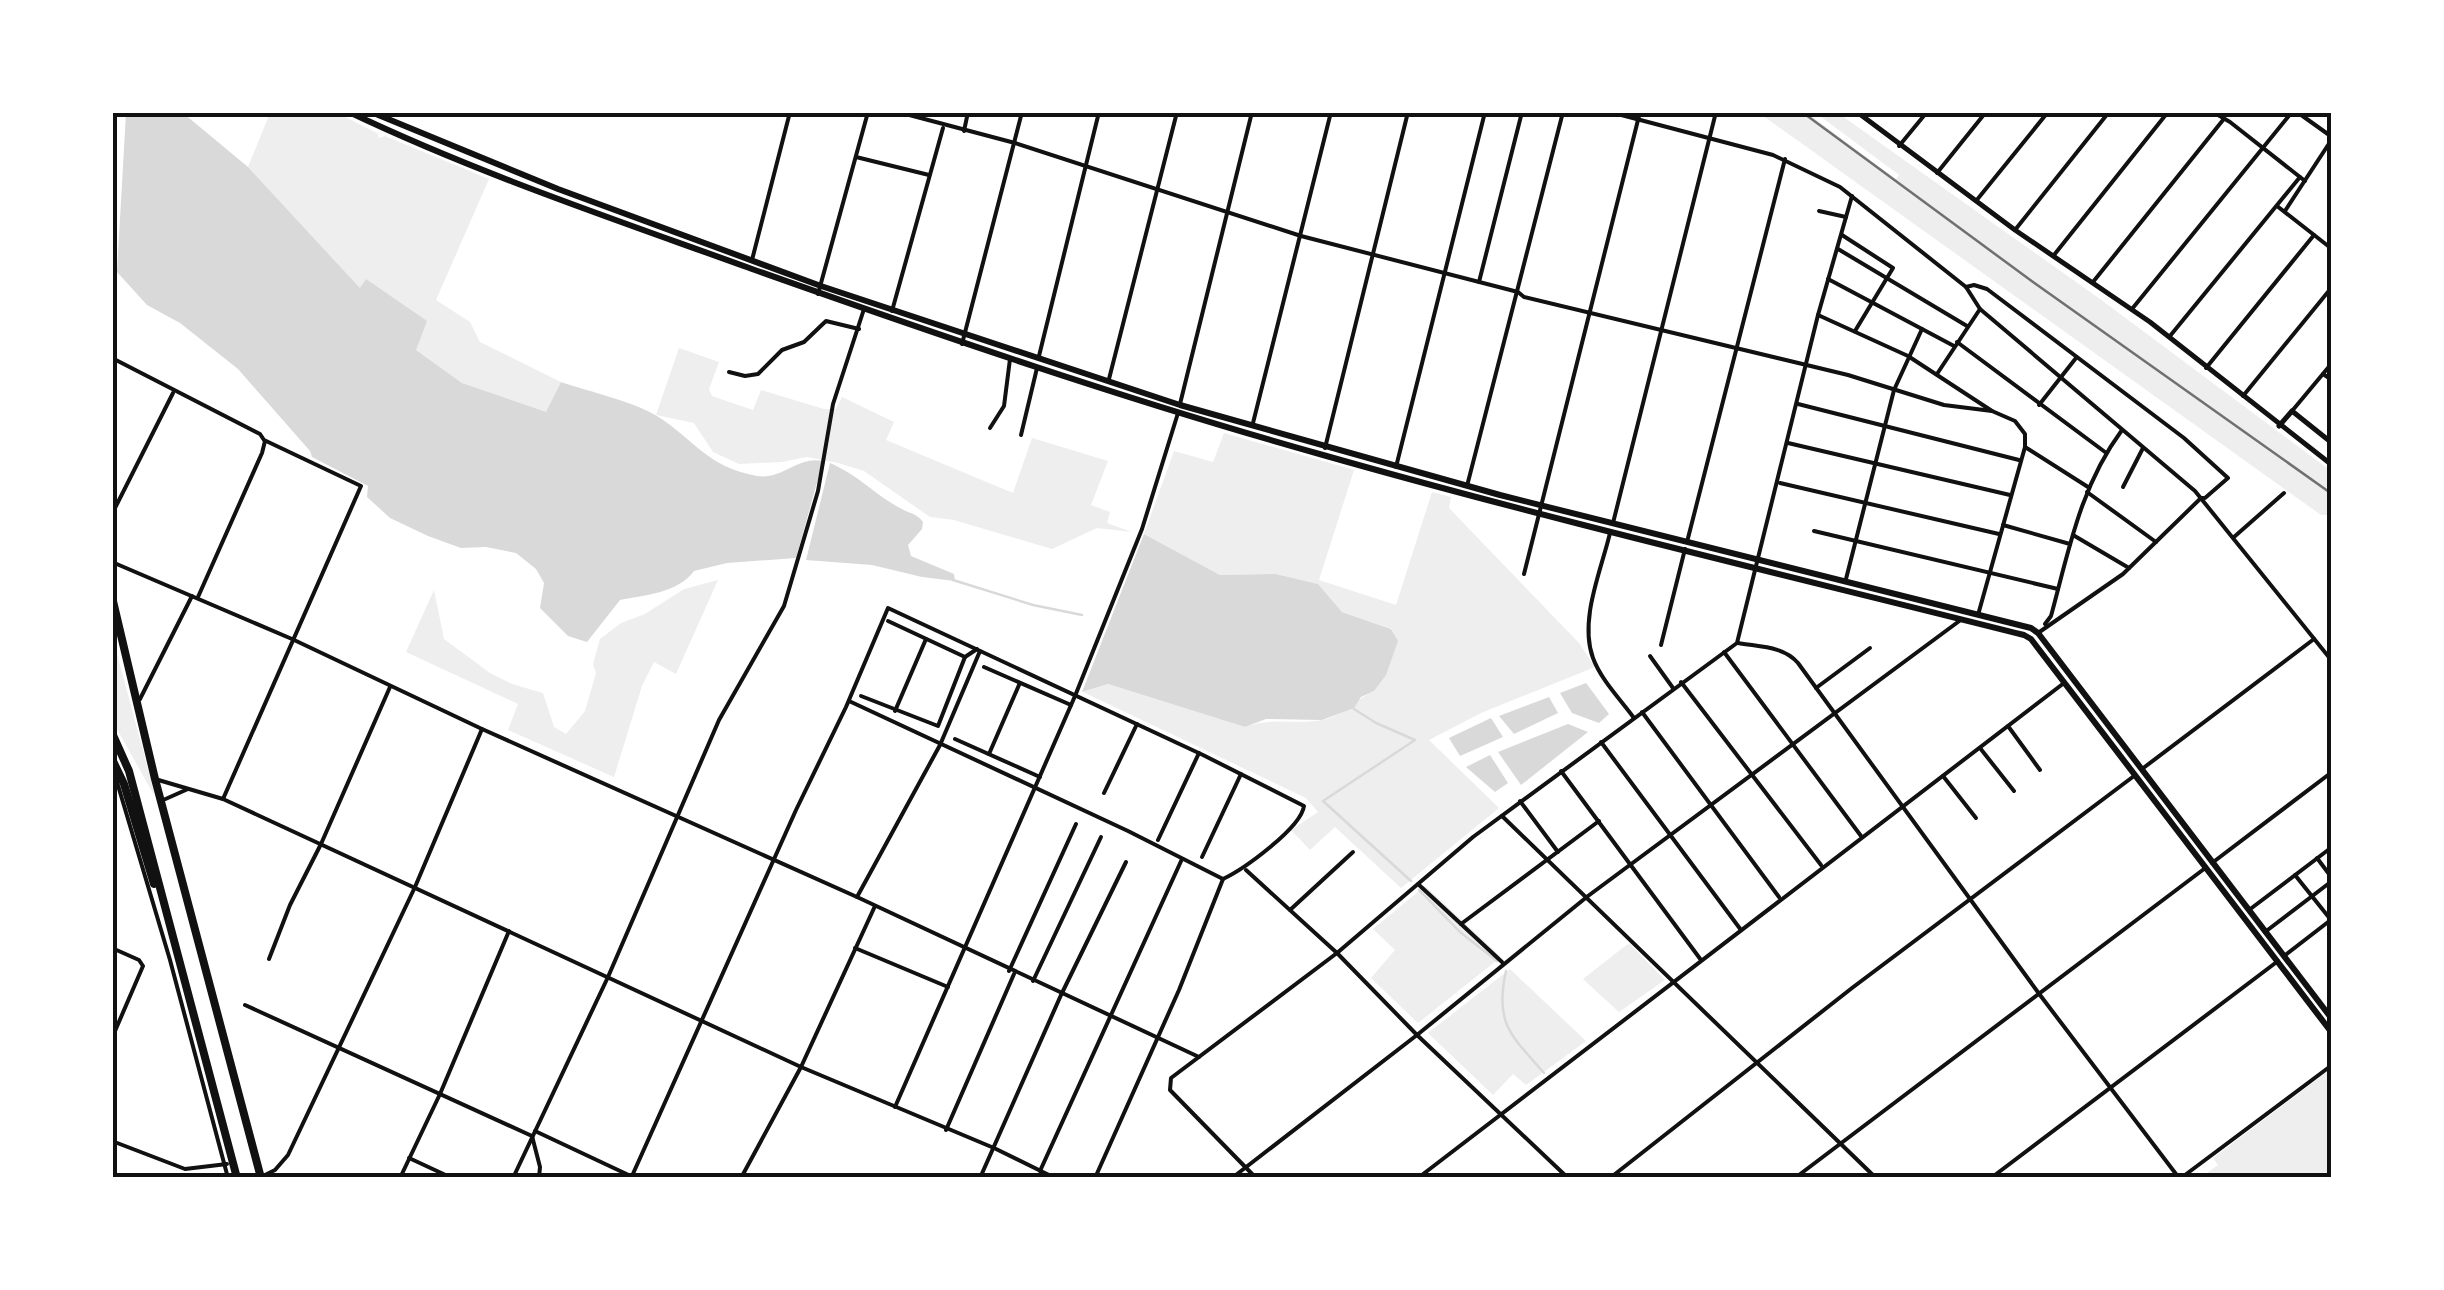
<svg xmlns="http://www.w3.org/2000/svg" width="2444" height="1290" viewBox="0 0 2444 1290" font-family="Karla,sans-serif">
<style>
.green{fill:#eee}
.water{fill:#d9d9d9}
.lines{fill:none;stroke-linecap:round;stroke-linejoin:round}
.stream{stroke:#d9d9d9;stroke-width:2.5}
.minor{stroke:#111;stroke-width:4}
.tertiary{stroke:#111;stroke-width:5}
.primary{stroke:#111;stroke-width:6}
.trunk{stroke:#111;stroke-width:8}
.rail{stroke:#707070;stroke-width:2.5}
.neatline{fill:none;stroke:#111;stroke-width:4}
</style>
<rect width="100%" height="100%" fill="#fff"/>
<g class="green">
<polygon points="270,113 337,113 377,133 379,138 385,136 489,179 436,300 470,322 480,342 561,382 546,413 462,383 416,350 366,279 361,289 248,167"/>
<polygon points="1759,113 1807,113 1896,179 1899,175 1816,113 1838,113 2100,299 2331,471 2331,515 2321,515"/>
<polygon points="679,348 719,362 709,389 712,396 753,410 761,390 824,409 836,409 842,397 894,422 886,440 1013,493 1032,438 1108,461 1091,505 1110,512 1107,523 1132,532 1097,528 1052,549 954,520 930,517 864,471 838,463 807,457 782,462 739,464 713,452 694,423 656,415"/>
<path d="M 1224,433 L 1354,470 L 1319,580 L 1396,605 L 1432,492 L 1451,497 L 1449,508 L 1579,643 L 1595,667 L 1481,713 L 1429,740 L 1499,808 L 1401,888 L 1335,827 L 1310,850 L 1291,830 L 1318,812 L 1306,798 L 1083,692 L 1108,684 L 1245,727 C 1276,716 1300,726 1326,719 C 1347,713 1356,699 1374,691 L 1392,629 L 1342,612 L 1318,584 L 1276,574 L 1220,575 L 1144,534 L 1174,451 L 1213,462 Z"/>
<polygon points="718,580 676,674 654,662 642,686 614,777 508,730 518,704 406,652 434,590 444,639 490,673 512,684 543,693 554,727 566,734 585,711 596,673 593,664 600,639 621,623 645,614 684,589"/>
<polygon points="112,635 152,784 154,795 113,722"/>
<polygon points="1425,886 1501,957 1418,1023 1371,978 1395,950 1373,929"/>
<polygon points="1629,943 1665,980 1619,1012 1583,979"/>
<polygon points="1510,969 1586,1041 1526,1085 1513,1074 1493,1095 1428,1033"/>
<polygon points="2331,1069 2331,1177 2201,1177 2218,1165 2213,1158"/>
</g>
<g class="water">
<path d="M 126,113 L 183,113 L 248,167 L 360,288 L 366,279 L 427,321 L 416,350 L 462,383 L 546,412 L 561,382 C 587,391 635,402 657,416 C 695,440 707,467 757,476 C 783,480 797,456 823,461 L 796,558 L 727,563 L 694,571 C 678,593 645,595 620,600 L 587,642 L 568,636 L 540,608 L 544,583 L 536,569 L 516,553 L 486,547 L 461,548 L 428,536 L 390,518 L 367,497 L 368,486 L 312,457 L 310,451 L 238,369 L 180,323 L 147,305 L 117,272 Z"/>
<path d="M 830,463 C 860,476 876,496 902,509 C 911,514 916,513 923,522 L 922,529 L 908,545 L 911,556 L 954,574 L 955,581 L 922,577 L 872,565 L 806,560 Z"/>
<polygon points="1144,534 1220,575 1276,574 1318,584 1342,612 1391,629 1398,641 1386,675 1374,691 1361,697 1354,708 1322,720 1266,719 1245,727 1108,684 1082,692"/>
<polygon points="1586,683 1609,714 1599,723 1572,713 1560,693"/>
<polygon points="1549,697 1558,713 1514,734 1499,716"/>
<polygon points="1491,718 1503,737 1460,756 1449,738"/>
<polygon points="1568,724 1588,732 1521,785 1498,752"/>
<polygon points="1490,755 1508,783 1495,792 1466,767"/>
</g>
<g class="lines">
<g class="stream">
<polyline points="953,580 1033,605 1082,615"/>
<polyline points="1354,709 1376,723 1415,740 1323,801 1411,881"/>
<polyline points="1419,890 1460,932 1497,961"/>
<path d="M 1506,971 C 1494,1024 1512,1036 1544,1073"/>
</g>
<g class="minor">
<polyline points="898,112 1015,143 1301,236 1518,292 1524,297 1848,375 1944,405 1992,411"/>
<polyline points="1610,112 1773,155 1840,187 1966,287 1980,309 2195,491 2332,661"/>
<polyline points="2213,112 2230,122 2305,181"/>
<polyline points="2297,112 2332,137"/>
<polyline points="964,131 968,112"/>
<polyline points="1899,146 1927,112"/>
<polyline points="856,157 929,175"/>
<polyline points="1937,173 1986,112"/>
<polyline points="1976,201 2048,112"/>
<polyline points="2277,206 2332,249"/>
<polyline points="1819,211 1846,217"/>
<polyline points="2285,211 2332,139"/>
<polyline points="2015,230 2109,112"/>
<polyline points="1842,235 1893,268 1855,331"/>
<polyline points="1838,249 1967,326"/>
<polyline points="2054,255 2168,112"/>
<polyline points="752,260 790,112"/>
<polyline points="1828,279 1954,346"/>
<polyline points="1479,282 1522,112"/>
<polyline points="2093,282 2223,120"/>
<polyline points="1966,287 1974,285 1987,289 2184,438 2228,478 2205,498 2201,498 2123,574 2038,633"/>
<polyline points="818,294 868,112"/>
<polyline points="2132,309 2292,112"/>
<polyline points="892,311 943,128"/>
<polyline points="1818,315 1908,356 1992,411 2015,421 2025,434 2025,447 2088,487"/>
<polyline points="2170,336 2300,177"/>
<polyline points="1957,342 2105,452"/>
<polyline points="962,344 1022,112"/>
<polyline points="1039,356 1099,112"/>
<polyline points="112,358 260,434 264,440 361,486 223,799"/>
<polyline points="2206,368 2314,235"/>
<polyline points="729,372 745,376 758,374 782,350 804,342 826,321 859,329"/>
<polyline points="1937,374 1980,309"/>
<polyline points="2323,374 2332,380"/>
<polyline points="1109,379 1177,112"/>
<polyline points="2243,396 2332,287"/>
<polyline points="1180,404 1252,112"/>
<polyline points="1798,404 2019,460"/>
<polyline points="2039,405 2076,358"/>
<polyline points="2292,411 2332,363"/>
<polyline points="1253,423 1331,112"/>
<polyline points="990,428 1004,406 1010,359"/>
<polyline points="1021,435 1037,368"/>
<polyline points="1788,443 2010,495"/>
<polyline points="1325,448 1408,112"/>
<polyline points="1396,467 1485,112"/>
<polyline points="1780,483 1999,534"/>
<polyline points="1467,486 1563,112"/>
<polyline points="2123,487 2143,448"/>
<polyline points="2087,492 2156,542"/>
<polyline points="112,514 173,393"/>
<polyline points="1613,523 1716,112"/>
<polyline points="2003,525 2070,544"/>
<polyline points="1814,531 2058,589"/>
<path d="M 1610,533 C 1601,571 1579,620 1593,658 C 1601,680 1621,700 1634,718"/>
<polyline points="2073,535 2129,568"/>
<polyline points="2234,537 2284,493"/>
<polyline points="1687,542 1785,159"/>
<polyline points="112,562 292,639 482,729 857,897 1199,1057"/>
<polyline points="1524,574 1640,112"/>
<polyline points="1846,579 1894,390 1922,329"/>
<polyline points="198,597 262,453 265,441"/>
<polyline points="1978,615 2025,447"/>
<polyline points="888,621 965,657 977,649"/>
<path d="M 2045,624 L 2051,616 C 2069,550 2080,487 2122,430"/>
<path d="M 1738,643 C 1760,647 1783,646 1798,663 L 2040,995 L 2179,1178"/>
<polyline points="1661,645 1685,549"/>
<polyline points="1724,652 1861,836"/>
<polyline points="1650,656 1673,688"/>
<polyline points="984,667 1071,705"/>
<polyline points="1681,682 1821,865"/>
<polyline points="1816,688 1870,648"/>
<polyline points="861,696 938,726 965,657"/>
<polyline points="140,699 192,596"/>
<polyline points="849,701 1128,831 1223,879"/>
<polyline points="895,711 926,639"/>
<polyline points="1642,712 1779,897"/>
<polyline points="2008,726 2040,770"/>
<polyline points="955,739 1040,777"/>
<polyline points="1601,742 1741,930"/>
<polyline points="1980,748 2014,791"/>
<polyline points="989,754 1019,685"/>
<polyline points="2142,769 2314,639"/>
<polyline points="1561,771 1701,960"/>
<polyline points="114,772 170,960 228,1178"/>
<polyline points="1943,776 1976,818"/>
<polyline points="155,779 223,799 801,1067 994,1148 1055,1178"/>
<polyline points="1104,793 1137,724"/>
<polyline points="161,801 188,789"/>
<polyline points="1520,801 1558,852"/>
<polyline points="1502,816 1876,1178"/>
<polyline points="1158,840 1199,753"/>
<polyline points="1202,857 1241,774"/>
<polyline points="2317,858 2332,878"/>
<polyline points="2212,863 2332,772"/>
<polyline points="1246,870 1337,953 1417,1035 1568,1178"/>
<polyline points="2295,875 2331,920"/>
<polyline points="1418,884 1502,962"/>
<polyline points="857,897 940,745 980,651"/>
<polyline points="1290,910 1353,852"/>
<polyline points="2249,910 2332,847"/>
<polyline points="1461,924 1599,821"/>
<polyline points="2265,932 2332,881"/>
<polyline points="112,948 139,960 143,966 112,1038"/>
<polyline points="855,948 948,987"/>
<polyline points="2284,956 2332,919"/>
<polyline points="269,959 290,905 321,844 390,687"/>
<polyline points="1009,971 1076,824"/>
<polyline points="1033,981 1101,837"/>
<polyline points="245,1005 532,1136 540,1167 539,1178"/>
<polyline points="895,1107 1075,696 1142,529 1178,413"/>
<polyline points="946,1130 1014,974"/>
<polyline points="535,1131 635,1178"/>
<polyline points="112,1141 185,1169 227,1164"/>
<polyline points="409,1158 452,1178"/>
<polyline points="1040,1171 1182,859"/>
<path d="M 632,1176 L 796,810 L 846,707 L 888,608 L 1203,755 L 1304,806 C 1301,828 1244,869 1223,879 L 1179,990 L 1095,1178"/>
<polyline points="261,1177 275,1170 288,1155 415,887 482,729"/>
<polyline points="400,1178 440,1094 509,931"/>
<polyline points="513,1178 608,977 719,720 784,606 818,491 833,404 864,309"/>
<polyline points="741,1178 801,1067 875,906"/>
<polyline points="980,1178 1061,995 1126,862"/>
<polyline points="1232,1178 1417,1035 1588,896 1962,619"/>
<polyline points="1256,1178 1170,1090 1171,1078 1337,953 1473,837 1737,643 1818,315 1852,196"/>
<polyline points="1418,1178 2064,683"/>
<polyline points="1610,1178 1852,988 2134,776"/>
<polyline points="1795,1178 2204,869"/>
<polyline points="1991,1178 2278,961"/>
<polyline points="2181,1178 2332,1065"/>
</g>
<g class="tertiary">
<polyline points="1857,112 2015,230 2150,322 2332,465"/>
<polyline points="2279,426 2292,411 2332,443"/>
</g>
<g class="primary">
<path d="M 349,112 C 479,174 617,220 752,269 C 941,336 1130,401 1323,455 C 1555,521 1790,576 2024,635 L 2031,639 L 2332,1033"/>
<polyline points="371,112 558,189 821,286 1180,405 1500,495 2031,628 2038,633 2332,1019"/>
</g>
<g class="trunk">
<polyline points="112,116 113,112"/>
<polyline points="112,597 155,779 261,1178"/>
<polyline points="112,733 129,771 237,1178"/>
<polyline points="112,759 124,784 154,884"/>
</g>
<polyline class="rail" points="1802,112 2033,282 2332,494"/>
</g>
<rect width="2444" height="1290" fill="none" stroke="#ffffff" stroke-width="230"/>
<rect x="115" y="115" width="2214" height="1060" class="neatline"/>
</svg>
